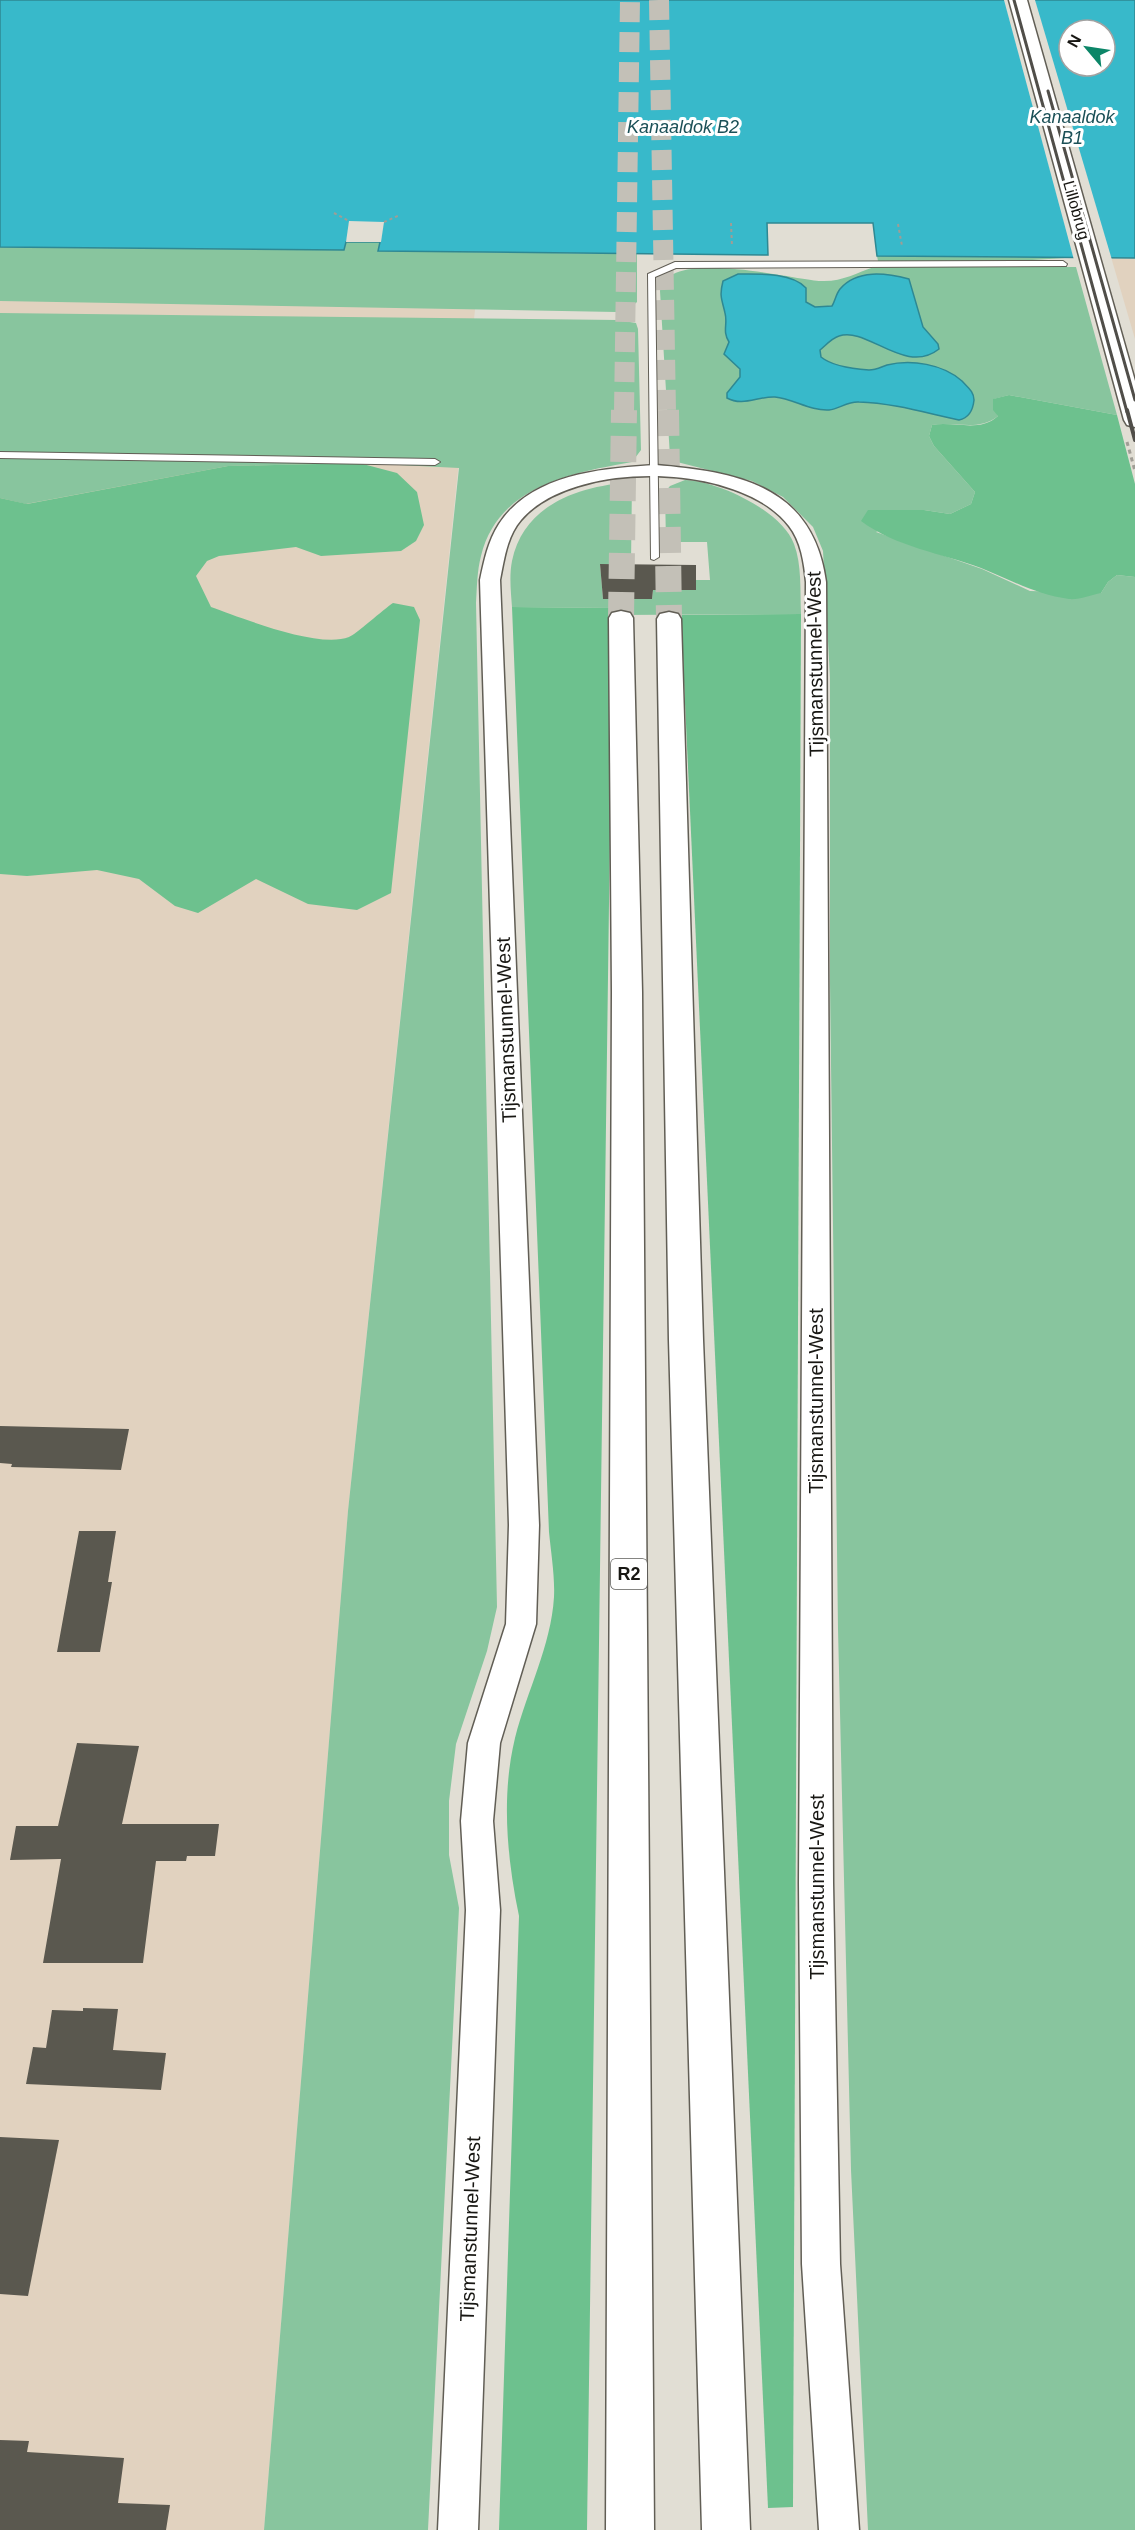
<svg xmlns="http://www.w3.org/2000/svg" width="1135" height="2530" viewBox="0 0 1135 2530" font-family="Arial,sans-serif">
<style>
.industrial{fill:#e1d2bf}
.green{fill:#88c59e}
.forest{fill:#6dc18e}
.water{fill:#38b9ca;stroke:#2e8893;stroke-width:1.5;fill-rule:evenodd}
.pier{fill:#e1ded4}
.building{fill:#5a584f}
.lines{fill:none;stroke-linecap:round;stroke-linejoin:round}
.highway-tunnel-far1{stroke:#c3c0b7;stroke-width:20;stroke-dasharray:20 10;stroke-linecap:butt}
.highway-tunnel{stroke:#c3c0b7;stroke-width:26;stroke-dasharray:26 13;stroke-linecap:butt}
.lane-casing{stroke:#615e55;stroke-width:2}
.street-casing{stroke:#615e55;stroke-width:3}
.secondary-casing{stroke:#615e55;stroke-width:3}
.highway-casing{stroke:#615e55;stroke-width:3}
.path-far1{stroke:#a09d95;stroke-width:2;stroke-dasharray:3 3;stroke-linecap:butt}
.path{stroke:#a09d95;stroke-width:3;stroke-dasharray:4 4;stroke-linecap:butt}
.lane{fill:#fff;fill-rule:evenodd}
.street{fill:#fff;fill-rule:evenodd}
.secondary{fill:#fff;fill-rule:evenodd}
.highway{fill:#fff;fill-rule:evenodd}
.rail-far1{stroke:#504e49;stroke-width:3}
.rail{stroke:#504e49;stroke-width:4}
.labels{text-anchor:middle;stroke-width:6;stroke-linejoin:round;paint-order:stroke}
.far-street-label{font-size:16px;fill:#181713;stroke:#fff}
.far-water-label{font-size:18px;font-style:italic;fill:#1b5057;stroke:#fff}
.shield{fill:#fff;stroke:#5d5d5a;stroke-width:1.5}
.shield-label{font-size:18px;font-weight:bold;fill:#181713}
.street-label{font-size:20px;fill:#181713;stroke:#fff}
</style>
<rect width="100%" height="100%" fill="#e1ded4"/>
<g class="industrial">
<polygon points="0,247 481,253 348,1511 264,2530 0,2530"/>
<polygon points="1111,257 1135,258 1135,339"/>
</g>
<g class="green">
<polygon points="346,242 381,242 379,251 637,254 637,302 628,310 616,312 0,301 0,247 344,250"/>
<polygon points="877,256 1065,257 1065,258 1001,262 878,261"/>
<path d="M 874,267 L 1076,267 L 1117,415 L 1009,395 L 994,399 L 998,416 C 979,432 955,421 932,425 L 929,436 L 934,446 L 975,492 L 971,504 L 950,514 L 924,510 L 876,532 L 982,569 L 1030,591 L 1101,593 L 1108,582 L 1117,575 L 1135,577 L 1135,2530 L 868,2530 L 851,2170 L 838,1629 L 830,983 L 830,677 L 823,551 L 813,527 L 783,497 L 752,481 L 677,462 L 670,457 L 660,291 C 666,246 793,280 821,281 C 842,282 856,273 874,267 Z"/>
<path d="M 0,313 L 618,320 L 636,323 L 638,329 L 641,450 L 632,462 C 571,473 498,486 481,556 C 477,571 477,588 476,603 L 497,1607 L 487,1651 L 456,1744 L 449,1801 L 449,1855 L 459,1908 L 428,2530 L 264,2530 L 348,1511 L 459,468 L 359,463 L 228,466 L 26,504 L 0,498 Z"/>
<path d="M 685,480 C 718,481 782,511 794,544 C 802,565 800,591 801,614 L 613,615 L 613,608 L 512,607 C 511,593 509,576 512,561 C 524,503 581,486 632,482 L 631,564 L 600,564 L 603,599 L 652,599 L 653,590 L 696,590 L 696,580 L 710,580 L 707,542 L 666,542 L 665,492 L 670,486 Z"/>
</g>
<g class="forest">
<path d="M 1009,395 L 1117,415 L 1135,484 L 1135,577 L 1117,575 L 1108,582 L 1101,593 C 1091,595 1079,600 1069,599 C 1037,595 1011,580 981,568 C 941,553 896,547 861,521 L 868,510 L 924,510 L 950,514 L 971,504 L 975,492 L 934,446 L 929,436 L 932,425 C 955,421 980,433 998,416 L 993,410 L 993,399 Z"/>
<path d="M 359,463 L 397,473 L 417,492 L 424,525 L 416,541 L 401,551 L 321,556 L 296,547 L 219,556 L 207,561 L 196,576 L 211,607 C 242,618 318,649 349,637 C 355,635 384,609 393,603 L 414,607 L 420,620 L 391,893 L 357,910 L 308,904 L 256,879 L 198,913 L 175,906 L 139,879 L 97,870 L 27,876 L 0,874 L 0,498 L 27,504 L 228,466 Z"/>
<path d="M 512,607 L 613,608 L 587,2530 L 499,2530 L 519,1916 C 507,1858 501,1796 515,1738 C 527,1691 551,1646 554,1597 C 555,1576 551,1553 549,1532 Z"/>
<polygon points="801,614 793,2507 768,2508 681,615"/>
</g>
<g class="water">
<path d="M 0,0 L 1135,0 L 1135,258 L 877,256 L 873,223 L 767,223 L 768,255 L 378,251 L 380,242 L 346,242 L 344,250 L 0,247 ZM 1069,30 L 1105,30 L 1105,66 L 1069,66 Z"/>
<path d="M 738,274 C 757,274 792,272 806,288 L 806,302 L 815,307 L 832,306 C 835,301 836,294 840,289 C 857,269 886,273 909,279 L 923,327 L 938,344 L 939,349 C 905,376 867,326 839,336 C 832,338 826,345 820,350 L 821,357 C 832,366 855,369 869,370 C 876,370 881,367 887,365 C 911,359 943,364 962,381 C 967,387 974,391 974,400 C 973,410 969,418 959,420 C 926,413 893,403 859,402 C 848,401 839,409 829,410 C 810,411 794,399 775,397 C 758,396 743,407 727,398 L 727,393 L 740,377 L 740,369 L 724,354 L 729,342 C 722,331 728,324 725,313 C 722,299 719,297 723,281 Z"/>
</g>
<g class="pier">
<polygon points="1004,0 1035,0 1112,260 1074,260"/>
<polygon points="349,221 384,222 381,242 346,242"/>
</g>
<g class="building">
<polygon points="600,564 696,565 696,590 653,590 652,599 603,599"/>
<polygon points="0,1426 129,1429 121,1470 11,1467 12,1464 0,1463"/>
<polygon points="79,1531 116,1531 108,1582 112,1582 100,1652 57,1652"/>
<polygon points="77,1743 139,1746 122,1824 219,1824 215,1856 187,1856 186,1861 156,1861 143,1963 43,1963 61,1859 10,1860 16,1826 58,1826"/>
<polygon points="83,2008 118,2009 113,2050 166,2053 161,2090 26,2084 33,2047 46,2048 52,2010 83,2011"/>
<polygon points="0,2137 59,2140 28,2296 0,2294"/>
<polygon points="0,2440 29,2441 27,2452 124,2458 118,2503 170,2505 166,2530 0,2530"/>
</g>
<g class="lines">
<g class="highway-tunnel-far1">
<polyline points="659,0 666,412"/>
<polyline points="624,412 630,0"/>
</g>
<g class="highway-tunnel">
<polyline points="666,410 669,619"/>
<polyline points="621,618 624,410"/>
</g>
<defs>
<g id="lane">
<polygon points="1063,261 1067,264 1066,266 676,268 655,277 659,557 654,560 651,559 648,274 675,262"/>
<polygon points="0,452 435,459 440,462 435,465 0,458"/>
</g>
<path id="street" d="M 656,465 C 739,472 813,486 826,582 L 833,1883 L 840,2264 L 859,2530 L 819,2530 L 802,2264 L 799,1883 L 806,582 C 804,563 801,541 789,526 C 740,462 573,459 521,520 C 507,536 504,560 500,580 L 539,1525 L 536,1624 L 500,1743 L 493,1821 L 500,1910 L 478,2530 L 438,2530 L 466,1910 L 461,1821 L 468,1743 L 506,1624 L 509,1525 L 480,580 C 484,561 488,541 499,524 C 531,474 603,468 656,465 Z"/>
<polygon id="secondary" points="1009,0 1027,0 1135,381 1135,427 1127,425 1124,420"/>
<g id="highway">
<polygon points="621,611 630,613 633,618 642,992 654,2530 606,2530 612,992 609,618 612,613"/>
<polygon points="669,612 678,614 681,619 703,1340 750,2530 702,2530 669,1340 657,619 660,614"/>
</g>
</defs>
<use href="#lane" class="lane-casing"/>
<use href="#street" class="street-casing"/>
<use href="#secondary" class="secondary-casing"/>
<use href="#highway" class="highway-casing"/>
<g class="path-far1">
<polyline points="334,213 349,221"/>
<polyline points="384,222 400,215"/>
<polyline points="731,223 732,246"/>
<polyline points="898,224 902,246"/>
</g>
<polyline class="path" points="1127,442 1135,471"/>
<use href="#lane" class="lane"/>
<use href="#street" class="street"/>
<use href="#secondary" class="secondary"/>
<use href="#highway" class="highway"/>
<g class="rail-far1">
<polyline points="1014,0 1127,412"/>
<polyline points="1048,91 1135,400"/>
</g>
<polyline class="rail" points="1127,410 1135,440"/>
</g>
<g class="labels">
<g class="far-street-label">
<text transform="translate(1077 210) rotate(74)" y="6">Lillobrug</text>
</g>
<g class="far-water-label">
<text x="1072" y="123">Kanaaldok<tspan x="1072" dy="21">B1</tspan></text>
<text x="683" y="133">Kanaaldok B2</text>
</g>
<rect class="shield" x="611" y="1559" width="36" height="30" rx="4.5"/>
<g class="shield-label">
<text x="629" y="1580">R2</text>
</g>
<g class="street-label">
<text transform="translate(815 664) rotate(-91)" y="7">Tijsmanstunnel-West</text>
<text transform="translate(506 1030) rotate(-92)" y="7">Tijsmanstunnel-West</text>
<text transform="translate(816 1401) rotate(-90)" y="7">Tijsmanstunnel-West</text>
<text transform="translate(817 1887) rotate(-90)" y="7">Tijsmanstunnel-West</text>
<text transform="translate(470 2229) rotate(-88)" y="7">Tijsmanstunnel-West</text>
</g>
</g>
<g transform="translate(1087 48) rotate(299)"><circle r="28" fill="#ffffff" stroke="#a3a2a1" stroke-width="1.5"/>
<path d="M0-4.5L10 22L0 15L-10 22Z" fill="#0c8668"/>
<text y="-9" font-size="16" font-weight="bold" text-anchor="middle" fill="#181713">N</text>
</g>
</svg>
